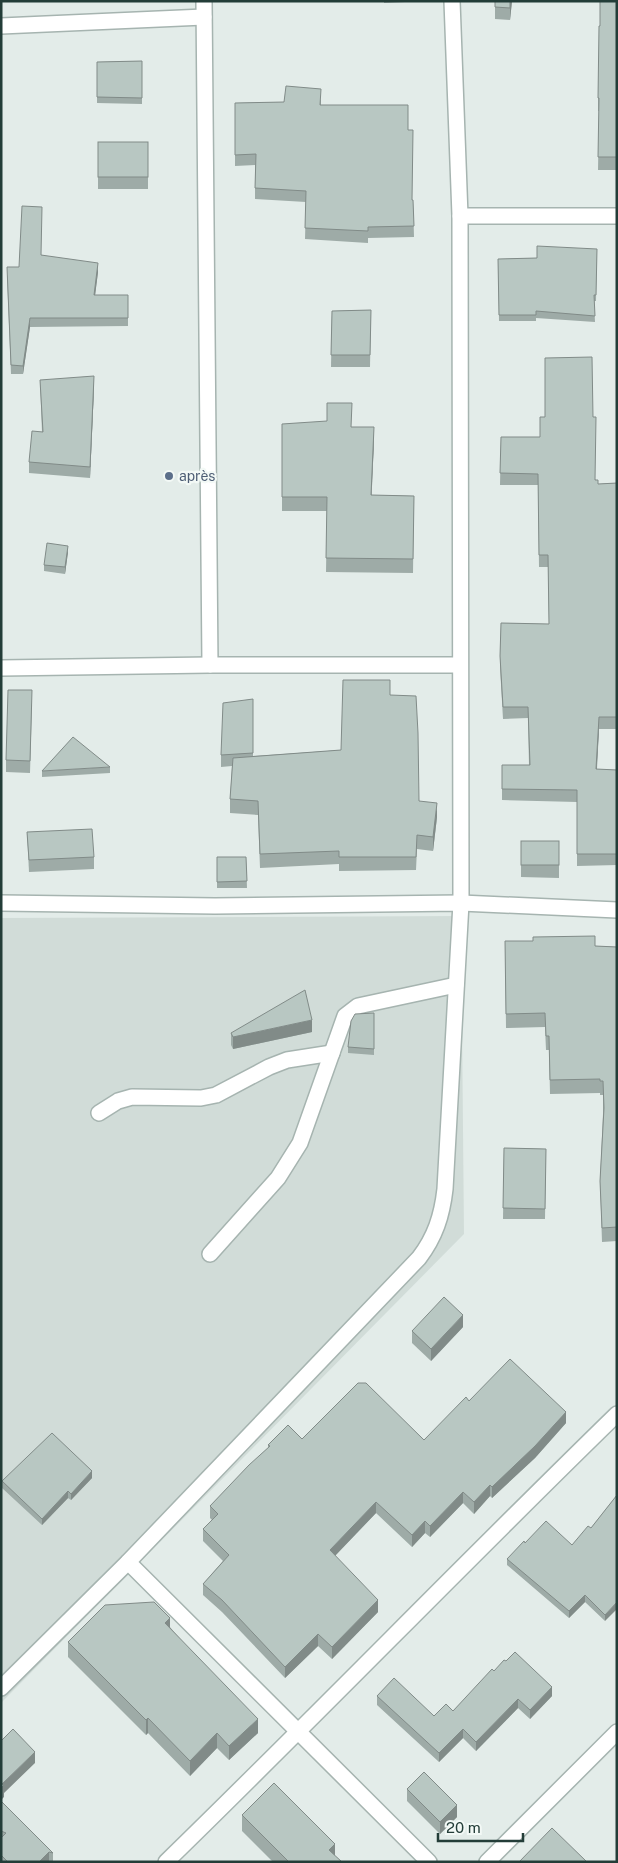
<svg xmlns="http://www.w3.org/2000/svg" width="618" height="1863" viewBox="0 0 618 1863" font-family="'Public Sans',sans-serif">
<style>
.built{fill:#d1dcd8}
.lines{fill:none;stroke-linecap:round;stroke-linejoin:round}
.minor-casing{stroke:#a6b4b0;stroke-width:18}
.minor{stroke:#fff;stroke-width:15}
.wall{fill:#9eaba7}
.shaded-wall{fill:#818b88}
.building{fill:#b8c7c2;stroke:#818b88}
.service-dot{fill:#5c6f8a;stroke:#f3f9f6;stroke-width:2}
.labels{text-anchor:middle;stroke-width:4.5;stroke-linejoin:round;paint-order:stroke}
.service-label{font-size:14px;fill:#4e5e75;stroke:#f3f9f6;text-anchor:start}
</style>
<rect width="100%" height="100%" fill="#e3ece9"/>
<polygon class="built" points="461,916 464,1234 1,1703 1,918"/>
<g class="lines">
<defs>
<g id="minor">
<polyline points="204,1 210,665"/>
<polyline points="1,26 204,17"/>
<polyline points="460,216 617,216"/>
<polyline points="1,668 210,665 460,665"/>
<polyline points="1,903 215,906 461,903 617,910"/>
<polyline points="99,1113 118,1101 132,1097 201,1098 216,1095 269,1067 287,1060 332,1053"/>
<polyline points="210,1254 278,1178 300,1143 345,1016 358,1006 456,985"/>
<polyline points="128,1562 429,1862"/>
<path d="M 1,1688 L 128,1562 L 419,1258 C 435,1237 442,1216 445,1189 L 461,903 L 460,216 L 452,1"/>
<path d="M 166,1862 C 318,1714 465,1562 617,1414"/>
<polyline points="487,1862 617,1732"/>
</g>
</defs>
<use href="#minor" class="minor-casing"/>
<use href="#minor" class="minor"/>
</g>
<g class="wall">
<polygon points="384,1 405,1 405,2 384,3"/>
<polygon points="491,1 512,1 510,20 495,19 495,2"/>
<polygon points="617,1 617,170 598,170 599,111 598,111 598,98 600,26"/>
<polygon points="142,61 142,104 97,103 97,62"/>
<polygon points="321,100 321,105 408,130 412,200 413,200 414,237 368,238 368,243 305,239 306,202 255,199 255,165 235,166 235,103 284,102"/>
<rect x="98" y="142" width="50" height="47"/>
<polygon points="597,249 596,301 594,301 595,322 536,318 536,321 499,321 498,259 537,258"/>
<polygon points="41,255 98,272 95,295 128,295 128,326 30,327 23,374 11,374 7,276 19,267"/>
<polygon points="371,310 370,367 331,367 332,311"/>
<polygon points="40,380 94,388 90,478 29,473 29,462 42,432"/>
<polygon points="282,424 351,427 374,441 371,495 414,496 413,573 326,572 327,511 282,511"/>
<polygon points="501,437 540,437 596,480 598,484 617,483 617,729 599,729 597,769 617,770 617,865 577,866 577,802 502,800 502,765 529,765 528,718 503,719 500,667 501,623 549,624 548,567 539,567 538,485 500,485"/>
<polygon points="68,552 65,574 44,571 44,565"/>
<polygon points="390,695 419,801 437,817 433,851 417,849 416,870 339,871 339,864 260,868 258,815 230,813 230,799 232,766 221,767 221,755 253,699 253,756 341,750"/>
<polygon points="32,703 30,773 6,772 6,760"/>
<polygon points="110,767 110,773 42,777 42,771"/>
<polygon points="27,832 94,857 94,869 29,872"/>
<polygon points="521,841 559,841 559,878 521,877"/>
<polygon points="217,857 246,857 247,888 217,888"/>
<polygon points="505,941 617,947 617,1241 602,1242 600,1181 603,1114 603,1095 600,1095 600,1093 550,1094 549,1050 546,1050 545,1027 506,1028"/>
<polygon points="374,1013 374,1055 348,1053 348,1047"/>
<polygon points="312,1032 233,1049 231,1045 231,1033"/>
<polygon points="504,1148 546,1149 545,1219 503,1219"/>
<polygon points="463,1327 431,1361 412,1343 412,1331"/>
<polygon points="469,1401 566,1423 535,1458 492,1498 490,1496 474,1514 463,1503 430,1537 425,1533 412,1547 376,1513 335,1556 378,1612 332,1659 318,1646 285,1678 222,1612 203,1595 203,1584 223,1561 203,1541 203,1529 212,1520 210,1518 210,1506 268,1448 268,1445 302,1439 424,1440"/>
<polygon points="92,1478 71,1500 68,1498 42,1525 2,1488 2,1481"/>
<polygon points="617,1495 605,1621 585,1602 569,1618 507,1565 507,1559 525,1543 572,1545 591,1528"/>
<polygon points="170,1627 258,1733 229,1760 217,1748 190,1776 148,1733 146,1735 68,1657 68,1642"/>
<polygon points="494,1671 552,1696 530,1719 518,1708 476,1751 463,1738 439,1762 377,1705 377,1696 434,1716 453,1711"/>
<polygon points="407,1789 457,1817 440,1834 407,1801"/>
<polygon points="1,1801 53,1853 53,1862 1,1862"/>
<polygon points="242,1815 335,1856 342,1862 273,1862 242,1831"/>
</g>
<g class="shaded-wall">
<polygon points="510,1 512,1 510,20"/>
<polygon points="98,263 98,272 94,304 94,295"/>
<polygon points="30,318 30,327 23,374 23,366"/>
<polygon points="94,376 94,388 90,478 90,467"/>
<polygon points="374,427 374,441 371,509 371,495"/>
<polygon points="68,546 68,552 65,574 65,567"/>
<polygon points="599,717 599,729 596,781 596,769"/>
<polygon points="437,803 437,817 433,851 433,837"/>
<polygon points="312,1020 312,1032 233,1049 233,1037"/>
<polygon points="463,1315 463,1327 431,1361 431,1349"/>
<polygon points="566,1412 566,1423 535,1458 492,1498 492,1487"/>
<polygon points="92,1471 92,1478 71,1500 71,1494"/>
<polygon points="490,1485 490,1496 474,1514 474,1502"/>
<polygon points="68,1491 68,1498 42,1525 42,1519"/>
<polygon points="463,1492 463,1503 430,1537 430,1526"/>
<polygon points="376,1502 376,1513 330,1561 330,1550"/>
<polygon points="425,1521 425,1533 412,1547 412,1535"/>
<polygon points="585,1595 585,1602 569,1618 569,1611"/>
<polygon points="378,1600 378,1612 332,1659 332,1647"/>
<polygon points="617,1602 617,1609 605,1621 605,1615"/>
<polygon points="170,1618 170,1633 165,1623"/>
<polygon points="318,1634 318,1646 285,1678 285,1667"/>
<polygon points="552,1687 552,1696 530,1719 530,1710"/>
<polygon points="518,1699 518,1708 476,1751 476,1742"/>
<polygon points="148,1718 148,1733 146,1735 146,1720"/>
<polygon points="258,1719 258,1733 229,1760 229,1746"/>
<polygon points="463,1729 463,1738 439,1762 439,1753"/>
<polygon points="217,1733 217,1748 190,1776 190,1761"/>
<polygon points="35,1752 35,1763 4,1793 4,1797 1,1800 1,1788 2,1784"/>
<polygon points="457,1805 457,1817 440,1834 440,1822"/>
<polygon points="335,1844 335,1860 329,1850"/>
<polygon points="49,1852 49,1862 39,1862"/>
</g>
<g class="building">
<polygon points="495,1 510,1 510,8 495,7"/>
<polygon points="600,1 617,1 617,157 598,157 599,98 598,98 599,26 600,26"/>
<polygon points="142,61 142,98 97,97 97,62"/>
<polygon points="286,86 321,89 320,105 408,105 408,130 413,130 412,200 413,200 414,226 368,227 368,231 305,228 306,191 255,188 256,154 235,155 235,103 284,102"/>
<rect x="98" y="142" width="50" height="35"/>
<polygon points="22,206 42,207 41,255 98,263 94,295 128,295 128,318 30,318 23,366 11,365 7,267 19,267"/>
<polygon points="537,246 597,249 596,295 594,295 595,316 536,311 536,315 499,315 498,259 537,258"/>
<polygon points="371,310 370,355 331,355 332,311"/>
<polygon points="592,357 593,417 596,417 595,480 598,480 598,484 617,483 617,717 599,717 596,769 617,770 617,854 577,854 577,790 502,789 502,765 530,765 528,707 503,707 500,656 501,623 549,624 548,555 539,555 538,474 500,473 501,437 540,437 540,417 545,417 545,358"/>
<polygon points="94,376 90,467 29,462 32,431 43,432 40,380"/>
<polygon points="327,403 352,403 351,427 374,427 371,495 414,496 413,559 326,558 327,497 282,497 282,424 327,421"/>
<polygon points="47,543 68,546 65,567 44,565"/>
<polygon points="343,680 390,680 390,695 416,696 418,733 419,801 437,803 433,837 417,835 416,857 339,857 339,851 260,854 258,801 230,799 233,758 341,750"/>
<polygon points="8,690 32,690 30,761 6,760"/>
<polygon points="253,699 253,753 221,755 223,703"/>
<polygon points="73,737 110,767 42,771"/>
<polygon points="92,829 94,857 29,860 27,832"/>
<rect x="521" y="841" width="38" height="24"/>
<polygon points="217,857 246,857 247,881 217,882"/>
<polygon points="595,936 595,946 617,947 617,1227 602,1228 600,1181 604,1108 603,1081 600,1081 600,1079 550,1080 549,1036 546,1036 545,1013 506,1014 505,941 533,941 533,937"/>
<polygon points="305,990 312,1020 233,1037 231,1033"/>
<polygon points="374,1013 374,1049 348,1047 351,1021 355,1014"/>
<polygon points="504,1148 546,1149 545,1209 503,1208"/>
<polygon points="444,1297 463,1315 431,1349 412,1331"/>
<polygon points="510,1359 566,1412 535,1446 492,1487 490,1485 474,1502 463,1492 430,1526 425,1521 412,1535 376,1502 330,1550 378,1600 332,1647 318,1634 285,1667 222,1600 203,1584 229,1555 203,1529 218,1514 210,1506 249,1465 270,1446 268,1445 288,1425 302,1439 358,1383 366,1383 424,1440 466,1397 469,1401"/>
<polygon points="52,1433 92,1471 71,1494 68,1491 42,1519 2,1481"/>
<polygon points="617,1495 617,1602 605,1615 585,1595 569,1611 507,1559 524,1541 525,1543 546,1521 572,1545 588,1526 591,1528"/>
<polygon points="154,1602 170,1618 165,1623 258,1719 229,1746 217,1733 190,1761 148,1718 146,1720 68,1642 105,1605"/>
<polygon points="515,1652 552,1687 530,1710 518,1699 476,1742 463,1729 439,1753 377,1696 394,1678 434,1716 446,1704 453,1711 492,1669 494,1671 504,1660 506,1661"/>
<polygon points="13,1729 35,1752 2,1784 4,1785 1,1788 1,1741"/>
<polygon points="424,1772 457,1805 440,1822 407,1789"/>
<polygon points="274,1783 335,1844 329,1850 342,1862 289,1862 242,1815"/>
<polygon points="1,1801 53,1853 49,1852 39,1862 8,1862 1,1855 1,1838 6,1833 1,1831"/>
<polygon points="552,1828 587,1862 519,1862"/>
</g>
<circle class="service-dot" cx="169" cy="476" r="5"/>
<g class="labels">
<g class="service-label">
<text x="179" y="481">après</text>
</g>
</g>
<rect width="618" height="1863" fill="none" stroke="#233d38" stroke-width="5"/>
<path d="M438 1833v8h85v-8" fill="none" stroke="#233d38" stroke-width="2.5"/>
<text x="446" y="1833" font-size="15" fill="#233d38" stroke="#f3f9f6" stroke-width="4" paint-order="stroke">20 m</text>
</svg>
